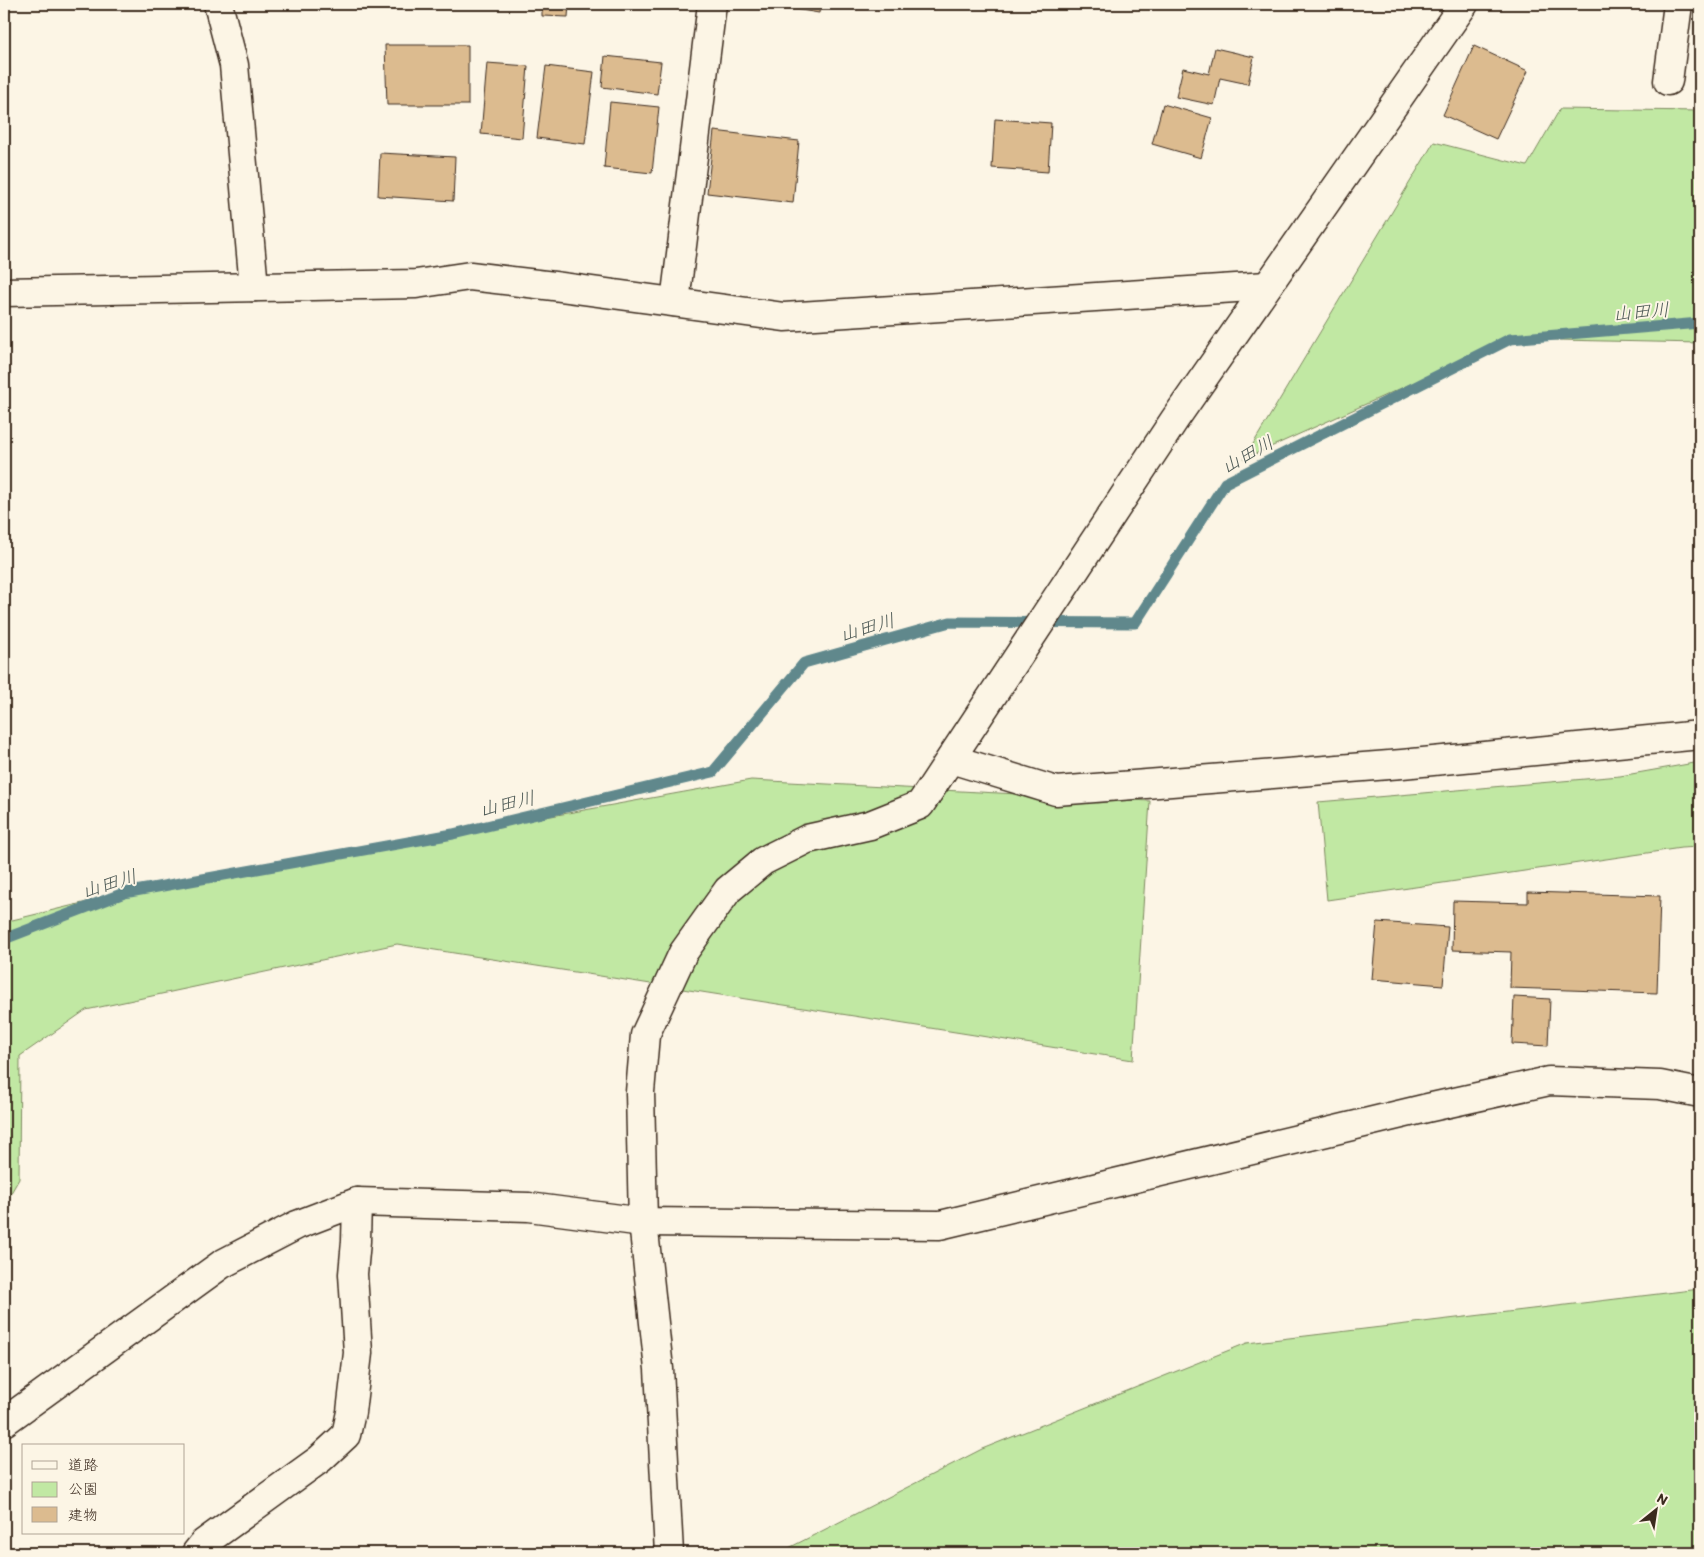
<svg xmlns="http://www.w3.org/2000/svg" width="1704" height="1557" viewBox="0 0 1704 1557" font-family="Itim,'Klee One',sans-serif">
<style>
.green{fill:#c1e8a3;stroke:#7e8960}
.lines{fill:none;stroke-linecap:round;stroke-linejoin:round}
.stream{stroke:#60888c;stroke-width:11}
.building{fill:#dcbb8f;stroke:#3b2a1e}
.street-casing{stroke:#3b2a1e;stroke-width:31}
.secondary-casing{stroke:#3b2a1e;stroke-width:31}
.street{stroke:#fcf5e5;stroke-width:28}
.secondary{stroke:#fcf5e5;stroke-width:28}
.labels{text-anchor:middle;stroke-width:4;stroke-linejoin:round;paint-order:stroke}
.water-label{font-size:19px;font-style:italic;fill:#4d5955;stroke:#fcf5e5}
</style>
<rect width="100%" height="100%" fill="#fcf5e5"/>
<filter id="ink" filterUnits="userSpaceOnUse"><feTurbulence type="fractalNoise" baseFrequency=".02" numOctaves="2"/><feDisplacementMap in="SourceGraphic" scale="10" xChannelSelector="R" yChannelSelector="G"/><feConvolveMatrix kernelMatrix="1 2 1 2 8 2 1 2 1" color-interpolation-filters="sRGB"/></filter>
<g filter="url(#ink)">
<g class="green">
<polygon points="1560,109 1700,111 1700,343 1510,339 1244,459 1434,142 1527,166"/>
<polygon points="1700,762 1700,847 1681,848 1327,900 1318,802 1620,776"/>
<polygon points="751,780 1150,801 1133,1060 397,944 86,1010 20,1056 19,1179 4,1205 4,922 124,893"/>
<polygon points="1700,1289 1700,1553 779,1553 982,1449 1247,1343"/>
</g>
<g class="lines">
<polyline class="stream" points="4,939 124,893 453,834 713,772 804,663 950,622 1135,623 1225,483 1510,339 1700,323"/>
</g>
<g class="building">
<polygon points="542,4 569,4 568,17 542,16"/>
<polygon points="764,4 820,4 819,13"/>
<polygon points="385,45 468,45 468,105 387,105"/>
<polygon points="1474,46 1528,71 1496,139 1443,115"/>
<polygon points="1215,48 1254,57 1248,84 1220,78 1214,105 1176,97 1183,68 1209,74"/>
<polygon points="605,56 661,62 657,94 602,87"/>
<polygon points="487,63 528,66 522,138 481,134"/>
<polygon points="546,66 594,72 585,144 537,138"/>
<polygon points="610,102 659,107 652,173 604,168"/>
<polygon points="1163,104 1212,118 1201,158 1152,144"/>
<polygon points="995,119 1051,123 1048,172 992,168"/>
<polygon points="714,131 799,141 793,203 707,193"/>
<polygon points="380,153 455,157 453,201 378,196"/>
<polygon points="1528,892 1660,896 1657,993 1510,988 1511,952 1452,950 1453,901 1528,903"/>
<polygon points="1377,922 1448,927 1443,985 1372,979"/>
<polygon points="1514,997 1550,999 1548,1046 1512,1044"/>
</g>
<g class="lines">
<defs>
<g id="street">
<polyline points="218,4 234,65 254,287"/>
<polyline points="1668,81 1678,4"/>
<polyline points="4,292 416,284 470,276 554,286 784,317 1267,286"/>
<polyline points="675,302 712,4"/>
<polyline points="951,759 1056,791 1402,764 1700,735"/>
<polyline points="4,1422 222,1264 297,1225 357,1202 529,1207 643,1222 940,1225 1427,1108 1549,1081 1660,1085 1700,1093"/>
<polyline points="196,1553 204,1543 320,1459 346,1435 351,1412 358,1353 353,1274 356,1241 357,1202"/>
</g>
<polyline id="secondary" points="669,1553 659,1369 643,1222 640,1092 645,1035 683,953 728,890 763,861 807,839 870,825 920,805 1175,419 1464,4"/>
</defs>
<use href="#street" class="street-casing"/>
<use href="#secondary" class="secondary-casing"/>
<use href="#street" class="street"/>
<use href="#secondary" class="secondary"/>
</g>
</g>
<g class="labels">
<g class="water-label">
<text transform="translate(1641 311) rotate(-5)" y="7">山田川</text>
<text transform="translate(1247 454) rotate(-29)" y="7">山田川</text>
<text transform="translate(867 627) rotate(-16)" y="7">山田川</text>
<text transform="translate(507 803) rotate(-13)" y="7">山田川</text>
<text transform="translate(109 883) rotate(-17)" y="7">山田川</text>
</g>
</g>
<rect width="1704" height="1557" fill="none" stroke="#fcf5e5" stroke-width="20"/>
<rect x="10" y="10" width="1684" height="1537" fill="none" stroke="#3b2a1e" stroke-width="2" filter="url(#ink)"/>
<rect x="22" y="1444" width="162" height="90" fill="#fcf5e5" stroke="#afa495"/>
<rect x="32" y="1461" width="25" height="8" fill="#fcf5e5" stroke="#afa495"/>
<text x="68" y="1470" font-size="15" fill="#3b2a1e">道路</text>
<rect x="32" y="1482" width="25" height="15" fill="#c1e8a3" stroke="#afa495"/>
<text x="68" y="1494" font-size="15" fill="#3b2a1e">公園</text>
<rect x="32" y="1507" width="25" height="15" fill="#dcbb8f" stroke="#afa495"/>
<text x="68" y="1520" font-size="15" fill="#3b2a1e">建物</text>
<g transform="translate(1656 1510) rotate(30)" stroke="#fcf5e5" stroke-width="4" paint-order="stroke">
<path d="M0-4L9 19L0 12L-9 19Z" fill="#3b2a1e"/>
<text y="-8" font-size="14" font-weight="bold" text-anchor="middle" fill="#3b2a1e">N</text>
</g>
</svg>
